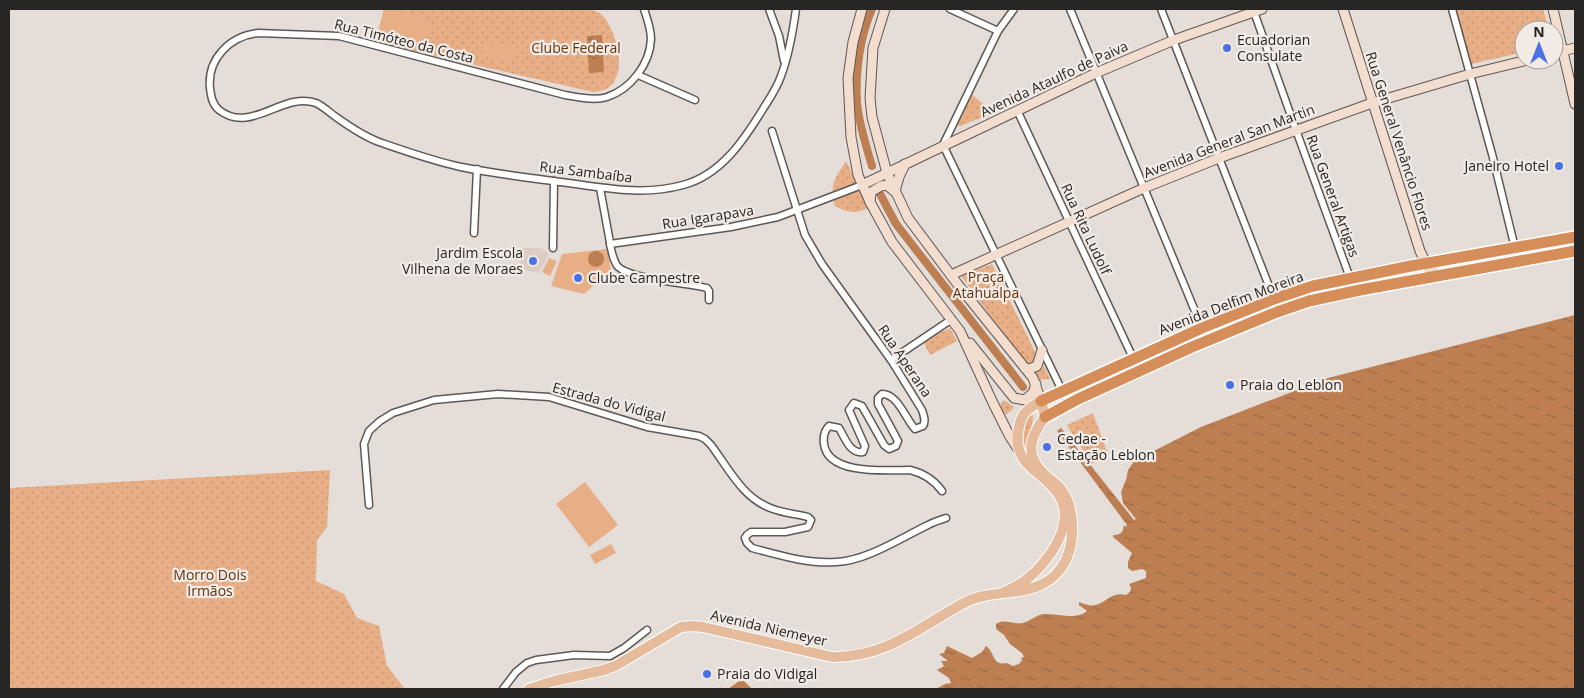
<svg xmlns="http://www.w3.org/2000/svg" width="1584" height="698" viewBox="0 0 1584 698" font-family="'Open Sans',sans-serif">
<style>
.built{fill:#dbcdc4}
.grass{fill:url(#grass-dots)}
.garden{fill:#e8af87}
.water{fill:url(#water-ripples)}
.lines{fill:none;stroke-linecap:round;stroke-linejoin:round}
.canal{stroke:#bd7f52;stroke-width:8}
.street-casing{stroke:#5e5855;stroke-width:9}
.secondary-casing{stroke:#5e5855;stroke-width:11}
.primary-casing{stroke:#fff;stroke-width:12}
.highway-casing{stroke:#fff;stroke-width:14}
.street{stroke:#fff;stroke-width:6}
.secondary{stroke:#f2ddce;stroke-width:9}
.primary{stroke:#e6bb9c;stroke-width:10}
.highway{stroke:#d58e5a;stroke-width:11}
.poi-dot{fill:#4971e4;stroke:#f1eae5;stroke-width:2}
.labels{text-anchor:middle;stroke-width:4.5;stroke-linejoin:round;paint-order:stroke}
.poi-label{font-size:14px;fill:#282624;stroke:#f1eae5;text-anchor:start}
.street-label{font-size:14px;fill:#282624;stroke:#f1eae5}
.park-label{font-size:14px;fill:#5f3512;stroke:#f1eae5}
</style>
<defs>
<pattern id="grass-dots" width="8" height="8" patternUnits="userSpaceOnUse" patternTransform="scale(1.25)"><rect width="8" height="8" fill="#e8af87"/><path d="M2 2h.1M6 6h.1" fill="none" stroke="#c79674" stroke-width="1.8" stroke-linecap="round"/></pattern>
<pattern id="water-ripples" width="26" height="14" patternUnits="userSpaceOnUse" patternTransform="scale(1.25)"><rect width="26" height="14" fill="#bd7f52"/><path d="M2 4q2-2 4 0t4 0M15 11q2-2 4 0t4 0" fill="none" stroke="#9a6844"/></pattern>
</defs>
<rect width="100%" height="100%" fill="#e4ddd8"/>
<polygon class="built" points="519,248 540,248 549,254 539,273 521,269"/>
<g class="grass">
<path d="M 384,9 L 589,9 C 592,10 597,11 600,13 C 616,27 629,74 608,88 C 604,91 598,91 593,92 L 375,42 Z"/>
<polygon points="1454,9 1543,9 1549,30 1524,30 1524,52 1471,64"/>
<polygon points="969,92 994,113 960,126 958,125 958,120"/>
<path d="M 846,161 L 869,208 C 854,214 849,213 835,206 C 829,185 835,178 846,161 Z"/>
<polygon points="992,264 1036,354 1036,360 1030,363 1024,361 961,276"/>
<polygon points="950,328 957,341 930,355 923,341"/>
<polygon points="1044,366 1050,379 1040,380 1034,372 1042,369"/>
<polygon points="1004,400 1014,407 1013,409 1007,414 1004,414 1000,405"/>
<polygon points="1093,413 1108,454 1106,456 1091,464 1067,425"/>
<path d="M 1031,415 L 1033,415 C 1033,430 1025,437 1026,454 C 1019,444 1021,423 1031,415 Z"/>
<polygon points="330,470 327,527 317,540 316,581 344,594 357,618 379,626 387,666 405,689 9,689 9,488"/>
</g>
<g class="garden">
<polygon points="385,9 431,19 424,51 378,42"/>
<polygon points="486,41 516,49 511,64 481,56"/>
<polygon points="607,249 611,270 584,294 551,286 562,254"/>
<polygon points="549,258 557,261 550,276 542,272"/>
<polygon points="585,482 618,525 589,547 556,504"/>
<polygon points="611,544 616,553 595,564 590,555"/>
</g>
<g class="water">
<polygon points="602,35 604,72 589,73 587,36"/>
<circle cx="596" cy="259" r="8"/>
<path d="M 1575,315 L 1575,689 L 936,689 L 945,684 L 951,683 L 949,678 L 937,670 L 944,666 L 941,661 L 948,661 L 939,654 L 944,653 L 947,646 L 972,658 L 982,652 L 986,646 C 996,653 991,666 1007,663 L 1013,666 L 1019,664 L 1022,660 L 1021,658 L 1024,657 L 1022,653 L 1010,644 L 1004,635 L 996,629 L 996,624 C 1005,618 1013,625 1023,623 C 1030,621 1036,615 1044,614 C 1058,613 1075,621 1087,611 L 1079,605 L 1079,602 C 1105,614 1105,590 1126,595 L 1130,592 L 1131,588 L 1129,584 L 1146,578 L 1146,571 L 1142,569 L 1132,571 L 1128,568 L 1128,562 L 1132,553 L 1113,537 L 1113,535 C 1120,535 1123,533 1124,525 L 1126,527 L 1127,525 L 1057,431 L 1061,428 L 1134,520 L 1136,519 L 1123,503 L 1121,492 L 1126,480 L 1128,470 L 1137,457 L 1150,453 L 1201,427 L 1328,378 Z"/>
<polygon points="742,679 752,689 728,689"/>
</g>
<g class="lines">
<g class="canal">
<path d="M 872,166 C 866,146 859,124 857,103 C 855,72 860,37 872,9"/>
<polyline points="879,192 896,224 1023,387"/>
</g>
<defs>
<g id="street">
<path d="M 644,9 C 647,18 651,29 651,39 C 650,64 631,89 607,97 C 594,101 578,97 565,95 L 339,36 L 258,33 C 230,36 207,59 210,88 C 211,96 212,104 219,110 C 251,135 283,91 316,103 C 323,106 330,113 336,117 C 350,127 363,136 379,142 C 405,151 433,161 461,167 C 491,173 522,177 553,181 C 597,186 639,197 683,185 C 721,175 744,140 763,109 C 770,98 777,88 781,76 C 789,55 793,31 796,9"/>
<polyline points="769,9 779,36 784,61"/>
<polyline points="950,9 998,31"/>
<polyline points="1014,9 998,31 943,145 1068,403"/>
<polyline points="1070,9 1202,328"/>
<polyline points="1161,9 1274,299"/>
<polyline points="1253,9 1296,130 1350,278"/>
<polyline points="1452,9 1492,154 1515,248"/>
<polyline points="638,75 695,100"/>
<polyline points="1017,110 1133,358"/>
<path d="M 772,131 L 805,235 L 822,264 L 891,360 L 922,410 C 924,416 926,421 923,426 L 915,429 C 905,418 898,394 882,394 L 878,398 L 878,404 L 898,441 L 896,446 L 889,449 L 884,445 L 862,406 L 854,403 L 849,410 L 865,446 L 863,452 C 850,454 845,438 839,428 L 829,426 C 824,431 823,437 824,444 C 828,476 888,470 910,470 C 923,473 934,480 942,491"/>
<path d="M 600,188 C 603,204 606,221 609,237 C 610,245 612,256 616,264 C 623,279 689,283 707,288 L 709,291 L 709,300"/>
<polyline points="474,233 477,169"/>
<polyline points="610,244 731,227 778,217 862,185"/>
<polyline points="553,248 554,181"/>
<polyline points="891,360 952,319"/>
<path d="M 369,505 L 364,444 L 369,431 L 380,421 L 393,413 L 434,400 L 498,394 L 549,397 L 647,427 L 699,436 L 705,439 L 711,445 C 729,469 743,499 773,509 C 784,513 796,514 808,517 L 811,520 L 808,527 L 785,532 L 751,532 L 747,535 L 745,538 L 747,543 L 752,548 C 779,555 807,564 836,562 C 866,561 901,538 928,525 C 933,522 940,520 946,518"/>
<polyline points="503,689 516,672 527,663 536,660 574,655 610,656 624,648 647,630"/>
</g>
<g id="secondary">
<polyline points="862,9 853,42 848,78 851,137 858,175 870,202 892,242 960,331 992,401 1009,435 1018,449"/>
<polyline points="885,9 873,48 870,98 872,117 887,173 908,218 959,286 1033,378 1041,401"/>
<polyline points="1343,9 1420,251 1430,271 1439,275"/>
<polyline points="1553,9 1575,104"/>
<polyline points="1554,53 1575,48"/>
<polyline points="862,185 1096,73 1174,40 1262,9"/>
<polyline points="895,191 899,177 905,164"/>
<polyline points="870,202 871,192 881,186 887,185 894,191"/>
<polyline points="951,275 1144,188 1219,158 1372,103 1470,74 1527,60"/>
<polyline points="970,343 1014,398 1025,400 1033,393 1036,384"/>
<polyline points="1025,368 1029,369 1037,366 1042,350"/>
</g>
<path id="primary" d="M 529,689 L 554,681 L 604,670 L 617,665 L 681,627 L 693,626 L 703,627 L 832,657 C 886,658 919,627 964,603 C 995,586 1038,601 1061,568 C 1076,548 1076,509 1061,489 C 1056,483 1049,479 1044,474 C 1024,454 1030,437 1045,417 L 1041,401 C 1026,410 1020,414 1018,433 C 1014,469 1046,471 1060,497 C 1076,526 1047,563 1026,580 C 1019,585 1011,589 1002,593"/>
<g id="highway">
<polyline points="1041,401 1202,328 1274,299 1313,286 1411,266 1575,237"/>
<polyline points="1045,417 1078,399 1192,347 1277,312 1309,301 1360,290 1575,251"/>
</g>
</defs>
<use href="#street" class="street-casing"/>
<use href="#secondary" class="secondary-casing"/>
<use href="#primary" class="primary-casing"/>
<use href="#highway" class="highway-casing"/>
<use href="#street" class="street"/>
<use href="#secondary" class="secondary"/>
<use href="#primary" class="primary"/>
<use href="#highway" class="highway"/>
</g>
<g class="poi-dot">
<circle cx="1227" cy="48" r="5"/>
<circle cx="1559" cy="166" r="5"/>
<circle cx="533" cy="261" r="5"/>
<circle cx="578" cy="278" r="5"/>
<circle cx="1230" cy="385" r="5"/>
<circle cx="1047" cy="447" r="5"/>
<circle cx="707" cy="674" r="5"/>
</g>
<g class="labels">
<g class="poi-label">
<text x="1237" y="45">Ecuadorian<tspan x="1237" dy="16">Consulate</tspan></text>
<text x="1549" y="171" text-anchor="end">Janeiro Hotel</text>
<text x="523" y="258" text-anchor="end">Jardim Escola<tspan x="523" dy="16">Vilhena de Moraes</tspan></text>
<text x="588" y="283">Clube Campestre</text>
<text x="1240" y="390">Praia do Leblon</text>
<text x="1057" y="444">Cedae -<tspan x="1057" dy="16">Estação Leblon</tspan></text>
<text x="717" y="679">Praia do Vidigal</text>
</g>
<g class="street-label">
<text transform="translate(404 41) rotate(14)" y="5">Rua Timóteo da Costa</text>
<text transform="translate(1054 79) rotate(-25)" y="5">Avenida Ataulfo de Paiva</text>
<text transform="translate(1229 141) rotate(-21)" y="5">Avenida General San Martin</text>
<text transform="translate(1399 141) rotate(72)" y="5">Rua General Venâncio Flores</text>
<text transform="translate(586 172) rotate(7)" y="5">Rua Sambaíba</text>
<text transform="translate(1333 196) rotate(70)" y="5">Rua General Artigas</text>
<text transform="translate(708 217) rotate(-9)" y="5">Rua Igarapava</text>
<text transform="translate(1086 229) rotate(65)" y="5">Rua Rita Ludolf</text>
<text transform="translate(1231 303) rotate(-21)" y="5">Avenida Delfim Moreira</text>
<text transform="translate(905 361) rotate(56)" y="5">Rua Aperana</text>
<text transform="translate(609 402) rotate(15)" y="5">Estrada do Vidigal</text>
<text transform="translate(769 628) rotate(13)" y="5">Avenida Niemeyer</text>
</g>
<g class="park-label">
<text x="576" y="53">Clube Federal</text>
<text x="986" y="282">Praça<tspan x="986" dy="16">Atahualpa</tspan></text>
<text x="210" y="580">Morro Dois<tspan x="210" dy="16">Irmãos</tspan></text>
</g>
</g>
<rect width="1584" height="698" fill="none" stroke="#282624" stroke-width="20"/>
<g transform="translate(1539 45)"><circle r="24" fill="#f1eae5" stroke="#a19c98"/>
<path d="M0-4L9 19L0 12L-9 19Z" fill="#4971e4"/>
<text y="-8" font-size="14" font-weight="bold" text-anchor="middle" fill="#282624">N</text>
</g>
</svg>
